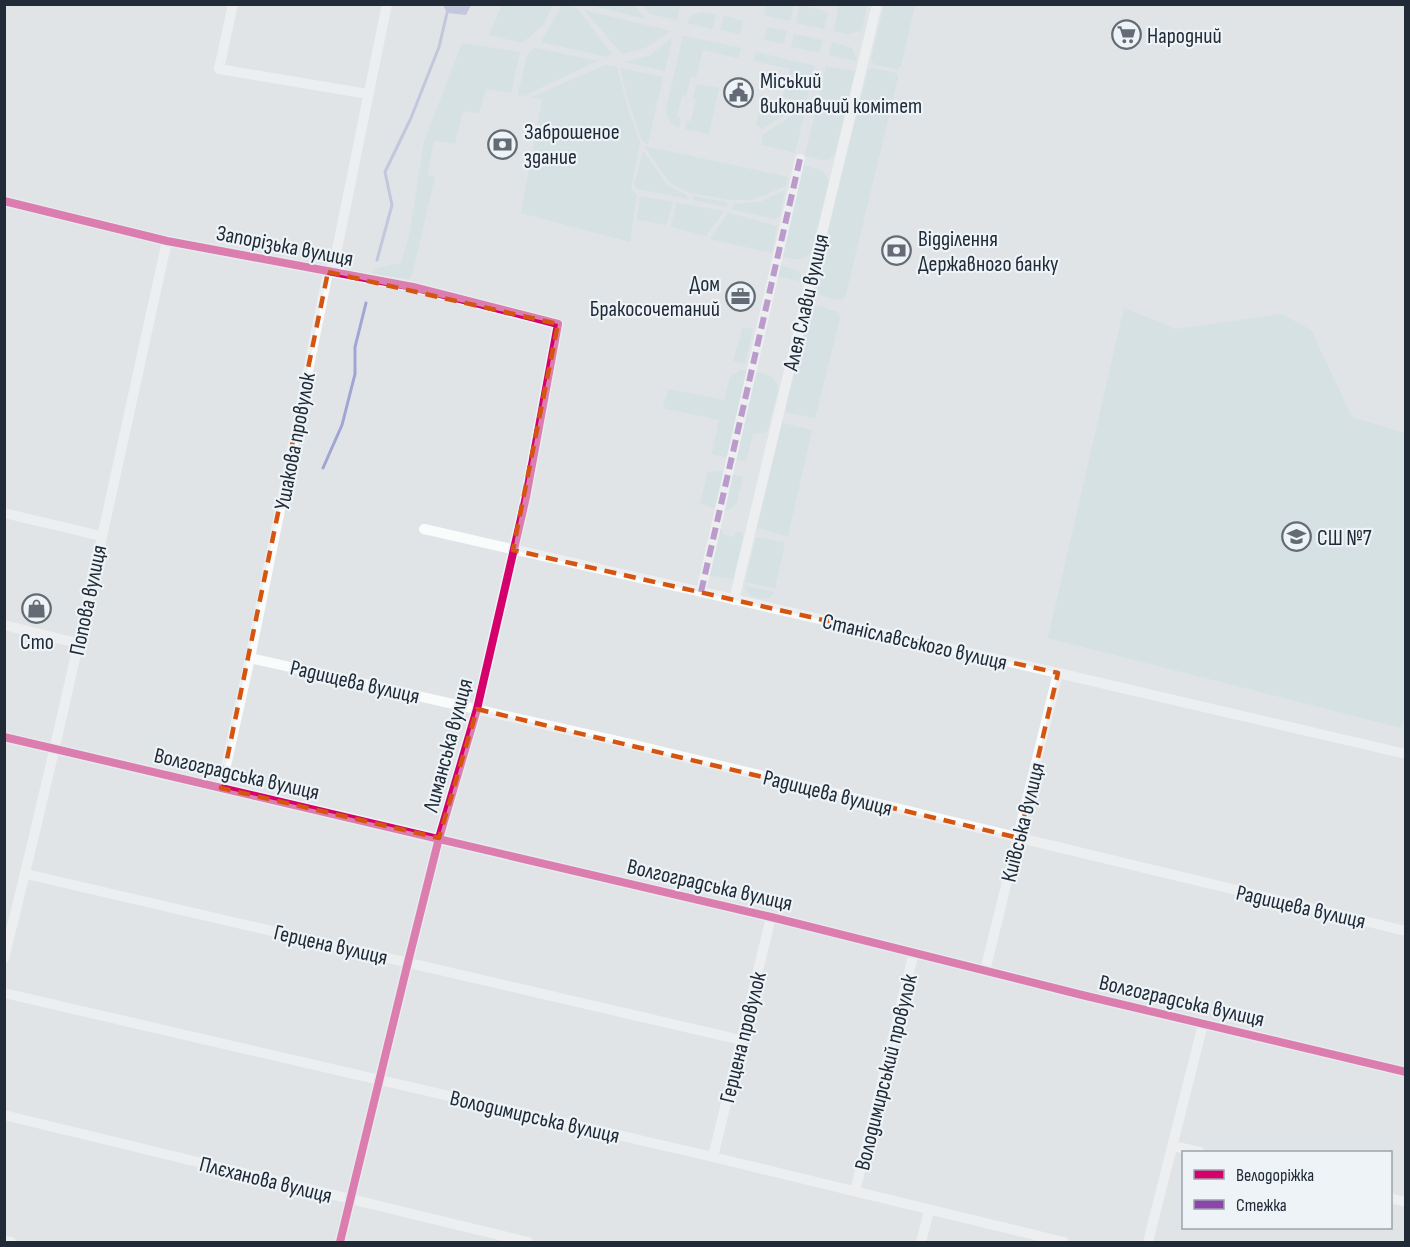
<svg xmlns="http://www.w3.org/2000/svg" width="1410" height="1247" viewBox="0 0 1410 1247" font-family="'Sofia Sans Condensed',sans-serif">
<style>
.green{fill:#c9dddf}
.water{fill:#a1a5d4}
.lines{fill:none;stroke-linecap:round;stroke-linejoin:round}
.stream{stroke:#a1a5d4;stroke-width:3}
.street{stroke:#fafbfb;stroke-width:10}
.quiet{stroke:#8e44ad;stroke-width:6;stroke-dasharray:12 6;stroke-linecap:butt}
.cycleway-casing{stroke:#edf3f6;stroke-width:11}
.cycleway{stroke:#d6006c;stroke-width:8}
.marked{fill:none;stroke:#d45410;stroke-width:4.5;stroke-dasharray:12 8;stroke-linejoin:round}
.labels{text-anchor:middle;stroke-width:4.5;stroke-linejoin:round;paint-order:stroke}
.poi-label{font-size:22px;fill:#202b37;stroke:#edf3f6;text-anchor:start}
.street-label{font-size:22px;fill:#202b37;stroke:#edf3f6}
</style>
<rect width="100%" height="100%" fill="#e0e4e6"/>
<g class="green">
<polygon points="502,5 502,4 553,5 543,25 522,43 489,35"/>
<polygon points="562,5 577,8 612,54 607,57 541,42"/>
<polygon points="591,5 634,5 645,19"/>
<polygon points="643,5 680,5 677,20 650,14"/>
<polygon points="766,5 794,5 790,21 764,15"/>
<polygon points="800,5 828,12 824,29 796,23"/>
<polygon points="839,5 867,5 862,28 860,31 847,34 834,31"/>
<polygon points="884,5 915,5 901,66 897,69 876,65 871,61"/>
<polygon points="584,10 671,31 645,48 622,54"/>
<polygon points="701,12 716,15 712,29 687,23 691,16"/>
<polygon points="724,16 743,21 740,34 720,30"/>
<polygon points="767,27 787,31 784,44 764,40"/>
<polygon points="794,34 822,40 819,53 791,47"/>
<path d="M 683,36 L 741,48 L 738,58 L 703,50 L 696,77 L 691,76 L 686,96 L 682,96 L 677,116 L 681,119 L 679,128 C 670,125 666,118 666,109 Z"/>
<polygon points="672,38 665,71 624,62 649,56"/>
<polygon points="832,42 852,48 857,61 829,55"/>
<polygon points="462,43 520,52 511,93 486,89 479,113 463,111 455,144 434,140 427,175 435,177 412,275 409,279 372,274 377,268 401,263 409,237 424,142"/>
<polygon points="534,48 540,49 597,61 524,96 518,95 527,55"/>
<polygon points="756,52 815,66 806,103 783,97 790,69 753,61"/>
<polygon points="606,65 617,67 628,109 640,142 631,189 637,195 630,242 521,213 542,100 531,97"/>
<polygon points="826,66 855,71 835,153 826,161 805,156"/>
<path d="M 620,68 L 663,77 L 648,144 L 643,142 C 633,118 626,93 620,68 Z"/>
<path d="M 872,68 L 896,73 L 898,78 L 845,298 L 841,300 C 828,298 818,298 815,284 L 868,70 Z"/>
<polygon points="697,84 719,88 709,134 685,129 687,121 691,121 696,99 693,98"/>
<polygon points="763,100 798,106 762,129 756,125"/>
<polygon points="806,107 795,153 762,145 762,135"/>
<polygon points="644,146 788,177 786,186 752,200 731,200 690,193 670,183"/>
<polygon points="643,151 667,185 686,195 688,199 638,189 634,185"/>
<path d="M 803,165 L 823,171 L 829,181 L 811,252 C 802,263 793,259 780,256 Z"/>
<polygon points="785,190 780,216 775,219 731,209 735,204 760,202"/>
<polygon points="640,196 673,202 666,225 637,219"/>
<polygon points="694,196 725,202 728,205 725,207 693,200"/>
<polygon points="676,203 724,211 706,236 671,227"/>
<polygon points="728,213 777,226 772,253 710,239"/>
<path d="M 779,265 C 789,268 803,269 803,282 L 776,276 Z"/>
<polygon points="818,306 838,312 840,318 815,418 785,412 809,314 812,309"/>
<polygon points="1124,308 1176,329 1282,314 1311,330 1352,417 1405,433 1406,711 1401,728 1048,638"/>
<polygon points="743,327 753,329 745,364 733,361"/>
<polygon points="740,370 749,370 727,458 712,454 719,420 663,408 668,389 724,400 730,377"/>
<path d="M 754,372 C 766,374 778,375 778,391 L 767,432 L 753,434 L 746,461 L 732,459 Z"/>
<polygon points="782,423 812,430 788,536 757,528"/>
<polygon points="721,471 724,473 716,508 700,504 708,472"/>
<polygon points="730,474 743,477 736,504 727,511 722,509"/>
<polygon points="718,528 722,529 722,534 734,537 736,532 742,533 743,538 733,579 707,575"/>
<polygon points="756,537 785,543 775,588 745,582"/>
<path d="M 745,586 L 774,592 L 769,598 C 758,599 748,598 745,586 Z"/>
</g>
<polygon class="water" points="443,5 471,5 466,15 447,13"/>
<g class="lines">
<g class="stream">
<polyline points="377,260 392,205 385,172 411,118 439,47 447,13"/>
<polyline points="323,468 342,425 355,374 355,347 366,303"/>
</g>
<g class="street">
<polyline points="233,4 219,69 368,94"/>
<polyline points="4,201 167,241 413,287 558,324 526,497 477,709 439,838 408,962 340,1242"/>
<polyline points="4,513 101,536"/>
<polyline points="424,529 1058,673 1406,754"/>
<polyline points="701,592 800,159"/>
<polyline points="734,600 877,4"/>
<polyline points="4,625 77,643"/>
<polyline points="250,658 626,743 1406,931"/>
<polyline points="4,737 771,917 1082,995 1406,1072"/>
<polyline points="221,788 250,658 328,272 334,264 387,4"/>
<polyline points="26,874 741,1040"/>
<path d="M 4,958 C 64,720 114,480 167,241"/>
<polyline points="985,971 1058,673"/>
<polyline points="4,993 713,1157 1064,1242"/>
<polyline points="4,1115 528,1242"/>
<polyline points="1173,1146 1200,1152"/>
<polyline points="713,1157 771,917"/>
<polyline points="855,1191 914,952"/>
<polyline points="1390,1198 1406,1202"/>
<polyline points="4,1241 11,1242"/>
<polyline points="921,1242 929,1211"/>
<polyline points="1148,1242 1203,1024"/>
</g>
<polyline class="quiet" points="701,592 800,159"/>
<defs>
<g id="cycleway">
<polyline points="4,201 167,241 413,287 558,324 526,497 477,709 439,838 408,962 340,1242"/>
<polyline points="4,737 771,917 1082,995 1406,1072"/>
</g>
</defs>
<use href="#cycleway" class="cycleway-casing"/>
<use href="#cycleway" class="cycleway"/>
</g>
<path d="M0 0H1410V1247H0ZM 328,272 L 558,324 L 513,550 L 1058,673 L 1019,838 L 477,709 L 439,838 L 221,788 Z" fill="#e0e4e6" fill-opacity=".55" fill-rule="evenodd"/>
<path class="marked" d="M 328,272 L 558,324 L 513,550 L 1058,673 L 1019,838 L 477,709 L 439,838 L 221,788 Z"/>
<defs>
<symbol id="supermarket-ring" viewBox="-11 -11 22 22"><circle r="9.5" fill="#edf3f6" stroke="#636c74" stroke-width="1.5"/><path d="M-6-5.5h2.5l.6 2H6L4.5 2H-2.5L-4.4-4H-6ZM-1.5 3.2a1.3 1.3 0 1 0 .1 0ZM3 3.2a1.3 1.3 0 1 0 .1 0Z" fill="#636c74"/></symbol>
<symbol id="civic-ring" viewBox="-11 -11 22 22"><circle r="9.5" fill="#edf3f6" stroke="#636c74" stroke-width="1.5"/><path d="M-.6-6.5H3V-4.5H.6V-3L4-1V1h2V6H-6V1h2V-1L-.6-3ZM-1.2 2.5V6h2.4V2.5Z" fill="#636c74"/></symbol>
<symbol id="bank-ring" viewBox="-11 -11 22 22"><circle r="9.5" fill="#edf3f6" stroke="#636c74" stroke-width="1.5"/><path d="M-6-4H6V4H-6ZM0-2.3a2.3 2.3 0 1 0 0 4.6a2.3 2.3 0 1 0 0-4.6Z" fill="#636c74"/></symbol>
<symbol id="office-ring" viewBox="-11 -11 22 22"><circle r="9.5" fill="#edf3f6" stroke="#636c74" stroke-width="1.5"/><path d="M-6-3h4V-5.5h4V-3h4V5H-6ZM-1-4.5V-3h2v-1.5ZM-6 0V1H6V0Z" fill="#636c74"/></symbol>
<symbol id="school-ring" viewBox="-11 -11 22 22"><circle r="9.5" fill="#edf3f6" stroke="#636c74" stroke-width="1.5"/><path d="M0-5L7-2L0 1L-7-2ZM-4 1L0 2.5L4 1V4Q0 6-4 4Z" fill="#636c74"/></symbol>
<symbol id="shop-ring" viewBox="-11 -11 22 22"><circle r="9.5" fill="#edf3f6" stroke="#636c74" stroke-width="1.5"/><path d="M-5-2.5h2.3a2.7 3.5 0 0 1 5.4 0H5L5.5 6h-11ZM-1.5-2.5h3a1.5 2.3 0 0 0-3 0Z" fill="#636c74"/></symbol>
</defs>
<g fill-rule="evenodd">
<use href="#supermarket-ring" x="1110" y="18" width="33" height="33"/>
<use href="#civic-ring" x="722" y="76" width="33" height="33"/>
<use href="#bank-ring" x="486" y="128" width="33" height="33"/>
<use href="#bank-ring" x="880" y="234" width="33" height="33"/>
<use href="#office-ring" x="724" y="280" width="33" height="33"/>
<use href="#school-ring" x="1280" y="520" width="33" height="33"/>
<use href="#shop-ring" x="20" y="592" width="33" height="33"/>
</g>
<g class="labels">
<g class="poi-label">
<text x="1147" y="43">Народний</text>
<text x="760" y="88">Міський<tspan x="760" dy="25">виконавчий комітет</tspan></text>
<text x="524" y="139">Заброшеное<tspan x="524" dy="25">здание</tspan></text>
<text x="918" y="246">Відділення<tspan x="918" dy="25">Державного банку</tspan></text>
<text x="720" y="291" text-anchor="end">Дом<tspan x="720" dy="25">Бракосочетаний</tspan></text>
<text x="1317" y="545">СШ №7</text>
<text x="37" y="649" text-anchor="middle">Сто</text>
</g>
<g class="street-label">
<text transform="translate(285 245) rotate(11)" y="8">Запорізька вулиця</text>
<text transform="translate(805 302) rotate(-77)" y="8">Алея Слави вулиця</text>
<text transform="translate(294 441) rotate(-79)" y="8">Ушакова провулок</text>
<text transform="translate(87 600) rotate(-78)" y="8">Попова вулиця</text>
<text transform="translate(915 641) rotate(13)" y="8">Станіславського вулиця</text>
<text transform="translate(355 681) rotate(13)" y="8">Радищева вулиця</text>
<text transform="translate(447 745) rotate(-75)" y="8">Лиманська вулиця</text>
<text transform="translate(237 773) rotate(13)" y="8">Волгоградська вулиця</text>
<text transform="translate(828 792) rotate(14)" y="8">Радищева вулиця</text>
<text transform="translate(1022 822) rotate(-76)" y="8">Київська вулиця</text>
<text transform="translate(710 884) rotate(13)" y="8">Волгоградська вулиця</text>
<text transform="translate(1301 906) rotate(13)" y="8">Радищева вулиця</text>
<text transform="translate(331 944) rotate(13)" y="8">Герцена вулиця</text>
<text transform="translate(1182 1000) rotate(13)" y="8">Волгоградська вулиця</text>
<text transform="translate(742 1037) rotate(-76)" y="8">Герцена провулок</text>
<text transform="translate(885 1072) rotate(-76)" y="8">Володимирський провулок</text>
<text transform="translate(535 1116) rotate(13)" y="8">Володимирська вулиця</text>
<text transform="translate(266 1179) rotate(14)" y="8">Плєханова вулиця</text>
</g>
</g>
<rect width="1410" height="1247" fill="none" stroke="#202b37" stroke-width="12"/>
<rect x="1182" y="1151" width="210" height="78" fill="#edf3f6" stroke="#9ba3aa" stroke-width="1.5"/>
<rect x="1194" y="1170" width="30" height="9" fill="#d6006c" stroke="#9ba3aa" stroke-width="1.5"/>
<text x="1236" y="1181" font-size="18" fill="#202b37">Велодоріжка</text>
<rect x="1194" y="1200" width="30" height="9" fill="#8e44ad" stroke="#9ba3aa" stroke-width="1.5"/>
<text x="1236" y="1211" font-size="18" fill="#202b37">Стежка</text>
</svg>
